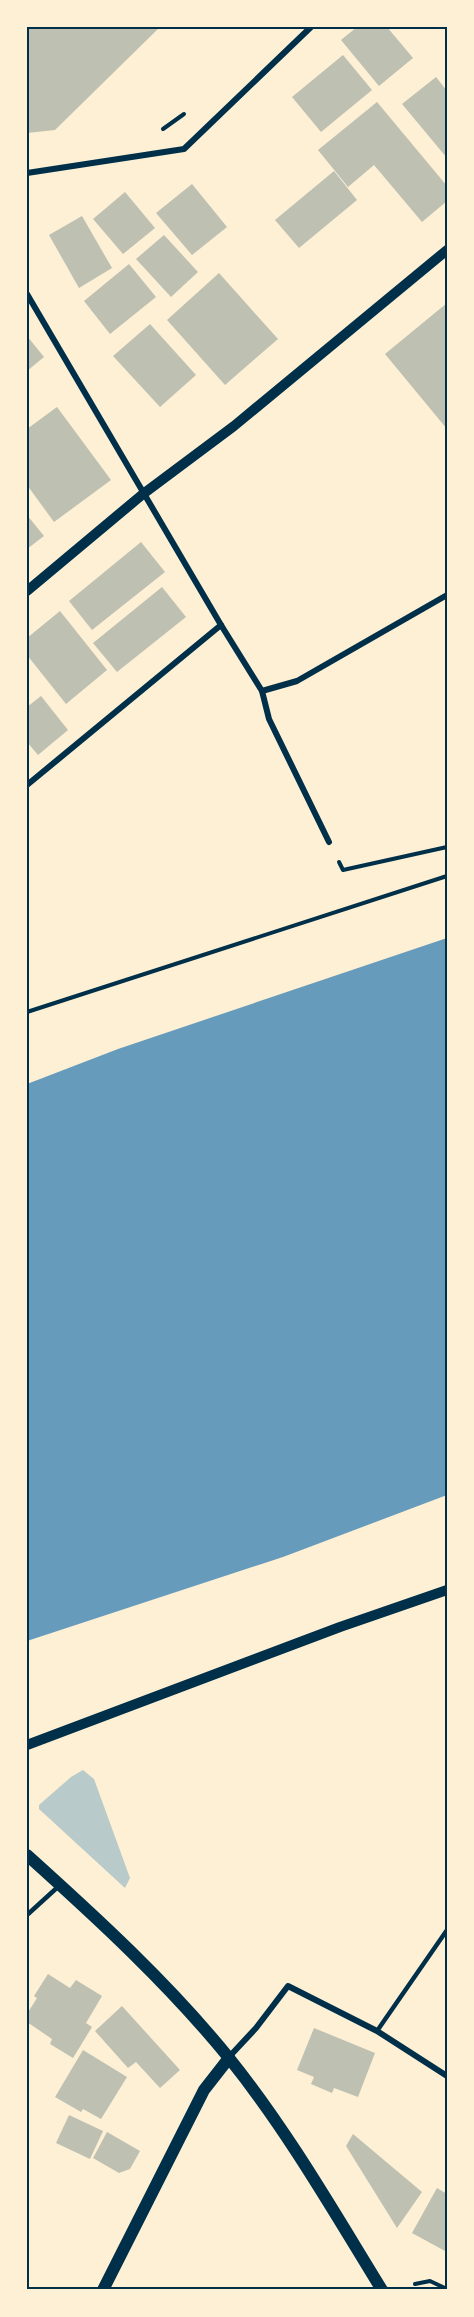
<svg xmlns="http://www.w3.org/2000/svg" width="474" height="2317" viewBox="0 0 474 2317" font-family="'DejaVu Sans',sans-serif">
<style>
.green{fill:#b9caca}
.water{fill:#669bbc}
.building{fill:#bec0b2}
.lines{fill:none;stroke-linecap:round;stroke-linejoin:round}
.path{stroke:#003049;stroke-width:4}
.service{stroke:#003049;stroke-width:4.5}
.minor{stroke:#003049;stroke-width:6}
.tertiary{stroke:#003049;stroke-width:10}
.secondary{stroke:#003049;stroke-width:12}
.neatline{fill:none;stroke:#003049;stroke-width:2}
</style>
<rect width="100%" height="100%" fill="#fdf0d5"/>
<polygon class="green" points="83,1770 94,1779 130,1878 125,1888 39,1809 39,1805 71,1777"/>
<polygon class="water" points="447,938 447,1495 283,1557 27,1641 27,1084 118,1049"/>
<g class="building">
<polygon points="27,27 160,27 55,130 27,133"/>
<polygon points="357,27 387,27 413,58 379,86 341,40"/>
<polygon points="343,55 372,90 321,132 292,97"/>
<polygon points="436,77 447,91 447,158 402,104"/>
<polygon points="377,102 447,186 447,201 422,222 374,165 348,187 318,150"/>
<polygon points="334,171 357,200 299,248 275,220"/>
<polygon points="192,184 227,227 192,255 156,213"/>
<polygon points="125,192 155,228 123,254 93,219"/>
<polygon points="82,216 112,268 79,288 49,235"/>
<polygon points="164,235 198,272 171,297 136,259"/>
<polygon points="129,264 156,297 110,334 84,301"/>
<polygon points="219,273 278,339 225,385 167,320"/>
<polygon points="447,303 447,429 385,354"/>
<polygon points="150,324 196,375 160,407 113,356"/>
<polygon points="27,336 44,357 27,371"/>
<polygon points="57,407 111,480 54,522 27,485 27,429"/>
<polygon points="27,515 44,536 27,549"/>
<polygon points="141,542 165,572 92,630 69,601"/>
<polygon points="162,587 186,617 117,672 93,643"/>
<polygon points="60,611 107,670 66,704 27,655 27,638"/>
<polygon points="41,696 68,730 38,755 27,742 27,707"/>
<polygon points="48,1974 70,1988 76,1980 102,1996 86,2023 92,2027 73,2058 50,2044 52,2039 27,2022 27,2014 37,1998 34,1996"/>
<polygon points="122,2006 180,2070 160,2088 136,2062 128,2068 95,2031"/>
<polygon points="314,2028 375,2053 358,2097 334,2088 332,2093 311,2084 314,2077 297,2070"/>
<polygon points="83,2050 127,2077 101,2119 83,2109 81,2112 55,2097"/>
<polygon points="69,2115 103,2131 90,2159 56,2143"/>
<polygon points="107,2132 140,2151 130,2169 119,2173 93,2158"/>
<polygon points="353,2134 422,2192 397,2228 346,2146"/>
<polygon points="437,2188 447,2194 447,2247 445,2251 412,2233"/>
</g>
<g class="lines">
<g class="path">
<polyline points="163,129 184,114"/>
<polyline points="339,862 343,870 447,847"/>
<polyline points="27,1012 447,876"/>
<polyline points="415,2284 430,2281 447,2289"/>
</g>
<g class="service">
<polyline points="27,1915 60,1885"/>
<polyline points="377,2031 447,1930"/>
</g>
<g class="minor">
<polyline points="27,173 184,149 311,27"/>
<polyline points="27,294 221,625 262,691 269,719 329,842"/>
<polyline points="262,691 297,681 447,595"/>
<polyline points="27,785 221,625"/>
<polyline points="229,2057 256,2028 288,1986 377,2031 447,2076"/>
</g>
<g class="tertiary">
<polyline points="27,591 143,494 234,426 447,250"/>
<polyline points="27,1745 340,1627 447,1590"/>
</g>
<g class="secondary">
<path d="M 27,1855 C 97,1918 169,1984 229,2058 C 287,2130 334,2212 382,2290"/>
<polyline points="103,2290 204,2090 229,2058"/>
</g>
</g>
<rect width="474" height="2317" fill="none" stroke="#fdf0d5" stroke-width="57"/>
<rect x="28" y="28" width="418" height="2260" class="neatline"/>
</svg>
